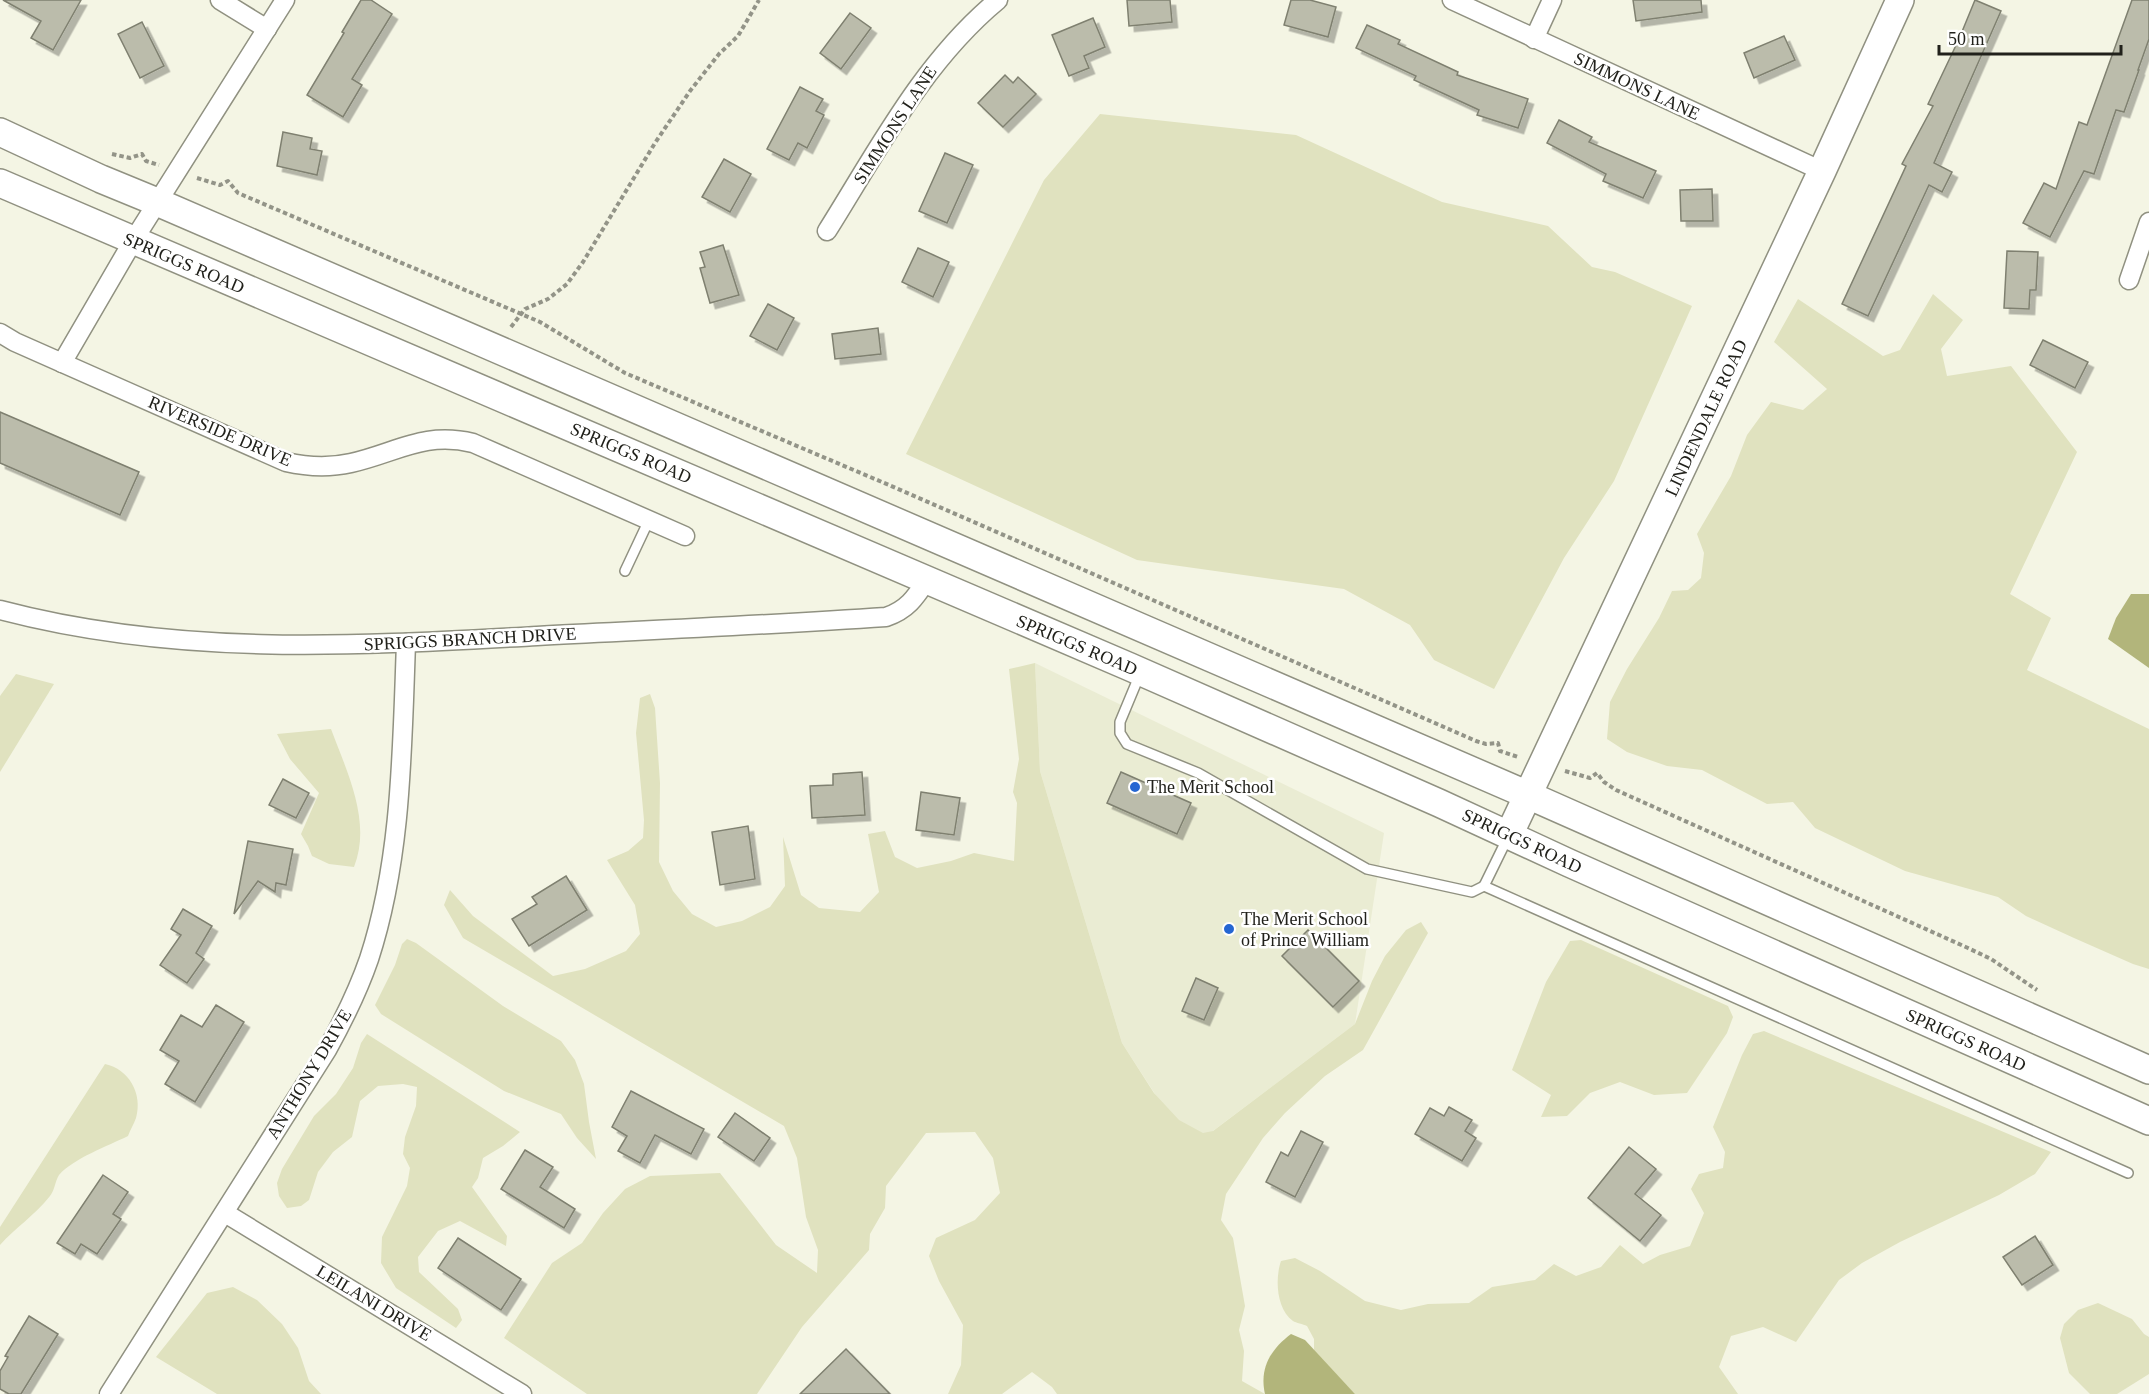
<svg xmlns="http://www.w3.org/2000/svg" width="2149" height="1394" viewBox="0 0 2149 1394" font-family="Georgia,serif">
<style>
.built{fill:#eaecd3}
.green{fill:#e0e2bf}
.water{fill:#b2b57b}
.building{fill:#bbbcab;stroke:#7f8070;stroke-width:1.5;filter:url(#shadow)}
.lines{fill:none;stroke-linecap:round;stroke-linejoin:round}
.lane-casing{stroke:#909181;stroke-width:12}
.street-casing{stroke:#909181;stroke-width:21}
.secondary-casing{stroke:#909181;stroke-width:30}
.path{stroke:#939488;stroke-width:4;stroke-dasharray:4.5 3;stroke-linecap:butt}
.lane{stroke:#fff;stroke-width:9}
.street{stroke:#fff;stroke-width:18}
.secondary{stroke:#fff;stroke-width:27}
.poi-dot{fill:#2566d2;stroke:#fff;stroke-width:2}
.labels{text-anchor:middle;stroke-width:5;stroke-linejoin:round;paint-order:stroke}
.street-label{font-size:18px;fill:#21211b;stroke:#fff}
.poi-label{font-size:18px;fill:#21211b;stroke:#fff;text-anchor:start}
</style>
<defs>
<filter id="shadow"><feDropShadow dx="5.5" dy="5.5" stdDeviation="0" flood-color="#0004"/></filter>
</defs>
<rect width="100%" height="100%" fill="#f4f5e4"/>
<polygon class="built" points="1035,663 1384,833 1355,1024 1190,1148 1122,1043 1040,771"/>
<g class="green">
<polygon points="1100,114 1296,135 1442,202 1548,226 1592,267 1615,272 1692,306 1614,481 1564,558 1494,689 1434,660 1410,625 1344,589 1137,560 906,454 1044,180"/>
<polygon points="1933,294 1963,320 1941,349 1947,376 2011,366 2077,452 2010,594 2051,618 2027,670 2149,729 2149,969 2133,964 2074,938 2026,916 1998,897 1905,871 1815,828 1793,802 1767,804 1702,770 1667,766 1627,752 1607,739 1610,702 1627,669 1659,618 1672,591 1688,590 1701,578 1704,553 1697,534 1731,476 1747,435 1771,402 1803,410 1827,389 1774,342 1798,299 1883,356 1900,350"/>
<polygon points="1035,663 1040,771 1122,1043 1154,1093 1179,1120 1203,1133 1213,1131 1355,1024 1372,981 1385,956 1406,930 1421,922 1428,933 1363,1050 1325,1076 1285,1113 1263,1138 1226,1194 1221,1220 1233,1238 1245,1306 1239,1330 1244,1351 1242,1381 1265,1394 1057,1394 1052,1387 1032,1372 1002,1394 948,1394 961,1365 963,1325 939,1281 929,1256 936,1238 975,1220 1000,1193 993,1158 975,1132 926,1133 886,1186 885,1208 870,1234 869,1250 802,1327 757,1394 587,1394 504,1338 552,1263 582,1243 603,1213 625,1189 650,1176 720,1173 776,1245 817,1273 818,1250 806,1217 797,1158 784,1126 463,938 444,905 450,890 473,916 553,976 585,969 626,951 640,934 635,905 607,860 628,851 643,838 644,820 636,733 640,698 650,694 655,708 660,783 659,862 673,891 692,914 716,927 742,921 770,907 785,886 783,837 801,895 819,908 860,912 879,892 868,834 885,831 895,857 917,868 951,861 974,853 1014,861 1017,803 1013,792 1019,759 1009,669"/>
<polygon points="16,674 54,684 0,772 0,696"/>
<path d="M 331,729 C 347,772 372,822 354,867 L 329,864 L 312,856 L 308,846 L 301,834 L 319,793 L 290,759 L 277,734 Z"/>
<polygon points="407,939 416,943 503,1006 561,1041 575,1060 584,1084 589,1122 596,1159 577,1138 561,1114 504,1091 381,1014 375,1005 395,965 402,944"/>
<polygon points="1581,940 1728,1006 1733,1017 1727,1033 1687,1093 1654,1095 1620,1082 1590,1093 1567,1116 1541,1117 1551,1095 1512,1070 1546,982 1570,941"/>
<path d="M 1764,1031 L 2051,1152 L 2035,1174 L 1999,1195 L 1900,1242 L 1862,1263 L 1839,1280 L 1796,1342 L 1763,1327 L 1731,1336 L 1719,1367 L 1738,1394 L 1355,1394 L 1314,1351 L 1314,1339 L 1307,1326 C 1303,1324 1296,1323 1293,1321 C 1276,1309 1275,1278 1281,1261 L 1295,1258 L 1320,1271 L 1365,1301 L 1401,1310 L 1428,1304 L 1469,1303 L 1492,1287 L 1535,1280 L 1554,1264 L 1576,1276 L 1601,1267 L 1620,1245 L 1643,1264 L 1660,1255 L 1690,1246 L 1704,1213 L 1691,1189 L 1699,1174 L 1723,1168 L 1725,1152 L 1713,1127 L 1742,1055 L 1753,1034 Z"/>
<polygon points="367,1034 520,1132 503,1146 483,1158 478,1178 472,1187 507,1236 506,1246 460,1221 438,1231 418,1257 419,1272 458,1309 462,1320 456,1328 396,1288 381,1263 382,1237 407,1186 410,1168 403,1154 405,1137 416,1106 417,1087 403,1084 378,1086 360,1101 352,1137 333,1152 318,1172 309,1200 301,1206 287,1208 279,1196 277,1183 282,1169 314,1116 336,1094 353,1068 361,1043"/>
<path d="M 105,1064 C 129,1069 143,1094 136,1118 C 134,1124 130,1130 128,1136 C 108,1146 74,1158 59,1175 C 55,1181 55,1190 50,1196 C 34,1216 15,1228 0,1245 L 0,1227 Z"/>
<polygon points="233,1287 257,1300 282,1324 298,1348 309,1381 321,1394 217,1394 156,1357 207,1293"/>
<polygon points="2098,1303 2132,1319 2144,1334 2149,1337 2149,1374 2117,1394 2090,1394 2069,1373 2060,1338 2064,1324 2078,1310"/>
</g>
<g class="water">
<polygon points="2131,594 2149,594 2149,668 2108,639 2116,618"/>
<path d="M 1291,1334 L 1305,1340 L 1355,1394 L 1265,1394 C 1259,1368 1271,1349 1291,1334 Z"/>
</g>
<g class="building">
<polygon points="3,0 81,0 53,50 31,38 41,21"/>
<polygon points="361,0 371,0 392,14 352,79 362,85 343,117 307,95 344,33 342,32"/>
<polygon points="1127,0 1170,0 1172,22 1129,26"/>
<polygon points="1291,0 1310,0 1336,7 1328,37 1284,25"/>
<polygon points="1633,0 1701,0 1702,12 1636,21"/>
<polygon points="1975,0 2001,11 1934,163 1952,172 1942,192 1929,185 1868,316 1842,304 1906,166 1902,164 1933,106 1928,104 1959,39"/>
<polygon points="2132,0 2149,0 2149,39 2138,70 2139,70 2124,112 2116,110 2094,174 2084,171 2050,237 2023,223 2044,183 2056,189 2079,122 2087,125"/>
<polygon points="850,13 871,28 841,69 820,53"/>
<polygon points="1093,18 1105,47 1084,56 1089,68 1069,76 1052,35"/>
<polygon points="142,22 164,66 140,78 118,34"/>
<polygon points="1367,25 1400,40 1398,44 1458,72 1457,75 1528,99 1518,128 1477,115 1479,110 1414,80 1416,76 1356,48"/>
<polygon points="1784,36 1795,60 1754,78 1744,53"/>
<polygon points="1005,75 1013,83 1018,77 1036,94 1003,127 978,103"/>
<polygon points="800,87 823,99 816,111 824,115 807,148 798,143 789,160 767,149"/>
<polygon points="1559,120 1592,137 1589,142 1656,171 1643,198 1603,181 1606,174 1547,143"/>
<polygon points="283,132 312,138 310,149 322,151 317,175 277,166"/>
<polygon points="945,153 973,165 947,223 919,211"/>
<polygon points="724,159 751,174 730,212 702,197"/>
<polygon points="1712,189 1713,221 1681,221 1680,190"/>
<polygon points="723,245 739,295 710,303 700,268 705,267 700,252"/>
<polygon points="918,248 949,262 933,297 902,282"/>
<polygon points="2007,251 2038,252 2036,290 2030,290 2029,309 2004,308"/>
<polygon points="768,304 794,318 777,350 750,336"/>
<polygon points="878,328 881,354 835,359 832,334"/>
<polygon points="2043,340 2088,362 2075,388 2030,365"/>
<polygon points="0,412 139,472 120,515 0,463"/>
<polygon points="862,772 865,815 812,818 810,786 833,785 833,774"/>
<polygon points="1121,772 1191,803 1177,834 1107,803"/>
<polygon points="283,779 309,793 296,818 269,805"/>
<polygon points="921,792 960,798 954,835 916,830"/>
<polygon points="748,826 755,879 720,885 712,832"/>
<polygon points="248,841 293,849 286,885 276,883 275,892 258,881 234,914"/>
<polygon points="566,876 587,910 529,946 512,919 537,904 532,897"/>
<polygon points="183,909 212,926 196,953 204,959 187,983 160,965 181,935 171,929"/>
<polygon points="1308,930 1359,981 1333,1007 1282,956"/>
<polygon points="1196,978 1218,988 1204,1020 1182,1011"/>
<polygon points="216,1005 244,1022 195,1102 165,1084 179,1061 160,1050 181,1015 202,1027"/>
<polygon points="631,1091 704,1129 691,1154 655,1135 640,1163 618,1151 627,1136 612,1127"/>
<polygon points="1449,1107 1472,1120 1465,1131 1476,1138 1462,1161 1415,1134 1430,1108 1444,1116"/>
<polygon points="735,1113 770,1138 754,1161 718,1137"/>
<polygon points="1301,1131 1323,1142 1295,1197 1266,1182 1281,1152 1288,1156"/>
<polygon points="1629,1147 1656,1169 1635,1194 1661,1215 1640,1241 1588,1198"/>
<polygon points="525,1150 553,1167 540,1187 575,1209 564,1228 501,1189"/>
<polygon points="103,1175 128,1192 113,1214 121,1219 97,1254 81,1244 75,1254 57,1243"/>
<polygon points="2035,1236 2053,1265 2022,1285 2003,1257"/>
<polygon points="458,1238 521,1279 501,1310 438,1268"/>
<polygon points="29,1316 58,1334 21,1394 9,1394 0,1389 0,1371 8,1357 5,1356"/>
<polygon points="846,1349 890,1394 800,1394"/>
</g>
<g class="lines">
<defs>
<g id="lane">
<polyline points="625,571 649,520"/>
<polyline points="1140,674 1120,722 1120,733 1127,744 1198,773 1367,869 1472,892 1484,886"/>
<polyline points="1508,837 1484,886 2128,1173"/>
</g>
<g id="street">
<polyline points="220,0 267,29"/>
<polyline points="1452,0 1822,171"/>
<polyline points="1534,39 1552,0"/>
<path d="M 827,231 C 878,150 923,62 998,0"/>
<polyline points="2129,280 2149,222"/>
<path d="M 0,333 L 15,342 L 286,462 C 308,467 329,468 351,463 C 396,453 424,431 473,443 L 685,536"/>
<polyline points="62,363 133,241 285,0"/>
<path d="M 0,610 C 178,657 355,646 537,636 C 653,630 769,625 886,617 C 907,610 915,598 927,580"/>
<polyline points="225,1213 522,1394"/>
<path d="M 109,1394 L 327,1050 C 343,1021 358,991 369,959 C 402,858 402,749 406,643"/>
</g>
<g id="secondary">
<polyline points="0,132 101,179 157,202 1528,795 2149,1070"/>
<polyline points="0,183 1130,667 1439,803 1569,863 2149,1121"/>
<polyline points="1509,835 1822,171 1900,0"/>
</g>
</defs>
<use href="#lane" class="lane-casing"/>
<use href="#street" class="street-casing"/>
<use href="#secondary" class="secondary-casing"/>
<g class="path">
<polyline points="112,154 130,158 142,154 146,161 159,165"/>
<polyline points="197,178 220,185 228,181 238,193 540,322 625,373 889,485 1476,741 1486,744 1498,743 1500,751 1518,757"/>
<polyline points="511,327 525,309 548,299 567,284 583,262 655,143 690,91 719,54 738,36 759,0"/>
<polyline points="1565,771 1590,778 1597,773 1604,782 1616,790 1968,948 1991,959 2037,990"/>
</g>
<use href="#lane" class="lane"/>
<use href="#street" class="street"/>
<use href="#secondary" class="secondary"/>
</g>
<g class="poi-dot">
<circle cx="1135" cy="787" r="6"/>
<circle cx="1229" cy="929" r="6"/>
</g>
<g class="labels">
<g class="street-label">
<text transform="translate(1637 86) rotate(25)" y="6">SIMMONS LANE</text>
<text transform="translate(895 125) rotate(-57)" y="6">SIMMONS LANE</text>
<text transform="translate(184 263) rotate(23)" y="6">SPRIGGS ROAD</text>
<text transform="translate(1706 418) rotate(-65)" y="6">LINDENDALE ROAD</text>
<text transform="translate(220 431) rotate(23)" y="6">RIVERSIDE DRIVE</text>
<text transform="translate(631 453) rotate(23)" y="6">SPRIGGS ROAD</text>
<text transform="translate(470 639) rotate(-3)" y="6">SPRIGGS BRANCH DRIVE</text>
<text transform="translate(1077 645) rotate(23)" y="6">SPRIGGS ROAD</text>
<text transform="translate(1522 841) rotate(25)" y="6">SPRIGGS ROAD</text>
<text transform="translate(1966 1040) rotate(24)" y="6">SPRIGGS ROAD</text>
<text transform="translate(309 1074) rotate(-59)" y="6">ANTHONY DRIVE</text>
<text transform="translate(374 1303) rotate(31)" y="6">LEILANI DRIVE</text>
</g>
<g class="poi-label">
<text x="1147" y="793">The Merit School</text>
<text x="1241" y="925">The Merit School<tspan x="1241" dy="21">of Prince William</tspan></text>
</g>
</g>
<path d="M1939 45v9h182v-9" fill="none" stroke="#21211b" stroke-width="3"/>
<text x="1948" y="45" font-size="18" fill="#21211b" stroke="#ffffff" stroke-width="4.5" paint-order="stroke">50 m</text>
</svg>
